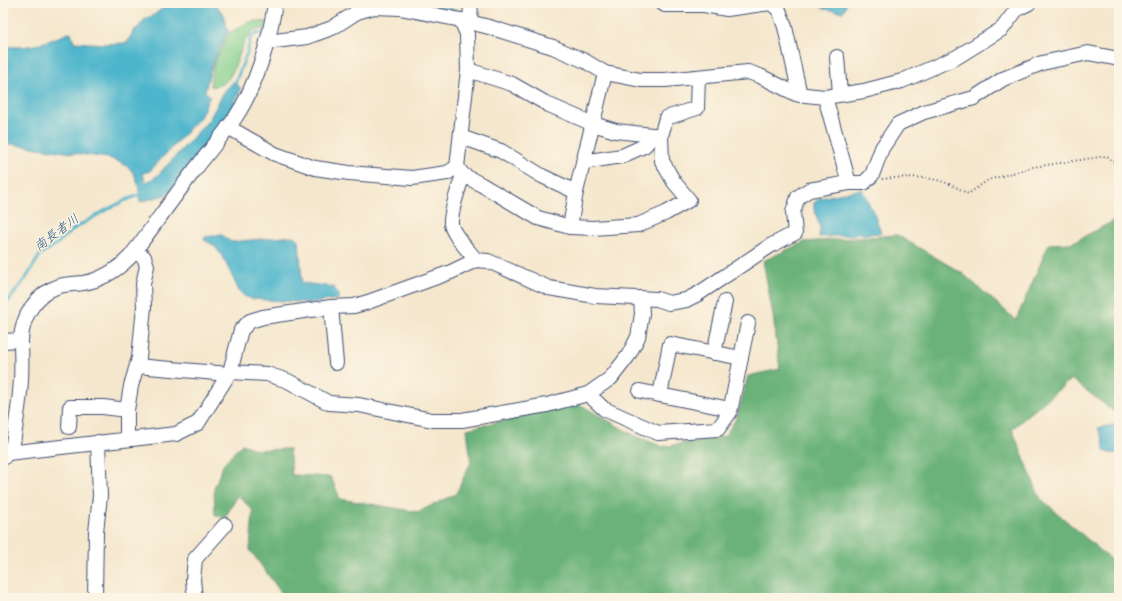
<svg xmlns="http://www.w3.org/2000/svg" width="1122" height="601" viewBox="0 0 1122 601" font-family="Kalam,'Klee One',sans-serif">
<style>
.green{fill:#83cf8e;stroke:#4f7f76}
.forest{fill:#6ab279;stroke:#42706c}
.water{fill:#4eb5cc;stroke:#347295}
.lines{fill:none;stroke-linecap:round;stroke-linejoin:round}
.stream{stroke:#4eb5cc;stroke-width:3}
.minor-casing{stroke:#3c4b6f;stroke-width:16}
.path{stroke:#3c4b6f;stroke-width:2;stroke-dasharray:1 3;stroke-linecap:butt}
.minor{stroke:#fff;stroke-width:14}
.labels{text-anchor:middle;stroke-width:3;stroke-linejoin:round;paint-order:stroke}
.water-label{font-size:13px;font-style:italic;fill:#2a577f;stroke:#fcf5e5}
</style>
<rect width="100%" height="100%" fill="#fcf5e5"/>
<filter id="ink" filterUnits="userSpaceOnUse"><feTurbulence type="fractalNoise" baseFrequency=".025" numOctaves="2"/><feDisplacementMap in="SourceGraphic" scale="8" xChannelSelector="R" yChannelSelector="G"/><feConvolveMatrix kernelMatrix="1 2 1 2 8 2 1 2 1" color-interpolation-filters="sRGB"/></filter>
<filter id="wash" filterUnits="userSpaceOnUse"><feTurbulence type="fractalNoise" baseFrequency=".012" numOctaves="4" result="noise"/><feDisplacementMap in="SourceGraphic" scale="16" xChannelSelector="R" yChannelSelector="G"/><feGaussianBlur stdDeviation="0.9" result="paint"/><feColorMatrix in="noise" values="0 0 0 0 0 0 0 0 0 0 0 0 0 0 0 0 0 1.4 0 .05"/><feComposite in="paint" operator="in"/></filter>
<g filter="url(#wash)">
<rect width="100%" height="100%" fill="#f5e7cd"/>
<path class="green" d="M 256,21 L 268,22 L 265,29 C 261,29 257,29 253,31 C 240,39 238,72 224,83 C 221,85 215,85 212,87 L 210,85 L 214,63 L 230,32 C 241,28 244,22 256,21 Z"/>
<polygon class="forest" points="1119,218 1119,415 1071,379 1012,429 1040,498 1117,565 1119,565 1119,598 285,598 250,550 253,511 238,495 225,518 215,515 214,488 224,463 242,444 257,450 289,449 292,475 331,477 340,499 418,512 456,494 471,462 467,429 577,403 630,433 662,447 725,436 737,417 748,376 780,369 773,315 763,261 804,242 897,235 962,273 1016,320 1049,244 1072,243"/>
<g class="water">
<path d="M 169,3 L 214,3 L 224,15 L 228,32 L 213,62 L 205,91 L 210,96 L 200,117 L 150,171 L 143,173 L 145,182 L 151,180 L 158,175 L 209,120 L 224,92 L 233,82 L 236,83 L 241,89 L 231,110 L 174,190 L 165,195 L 140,202 C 139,177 134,165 108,158 L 3,143 L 3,46 C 29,50 47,42 71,32 L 74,42 L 105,44 L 127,43 L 134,30 L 138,28 L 145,19 L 154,15 Z"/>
<polygon points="817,3 847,3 843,12 825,9"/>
<polygon points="862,189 875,216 881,233 819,237 820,227 814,209 814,203 820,198"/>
<polygon points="222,235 231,242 293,236 299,240 302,283 334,287 338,295 338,299 311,303 252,299 244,296 239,291 224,259 214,245 204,240 205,237"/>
<path d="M 1112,425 L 1118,427 L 1119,429 L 1119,453 C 1114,454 1109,453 1104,451 L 1103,440 L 1098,428 Z"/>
</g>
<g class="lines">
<g class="stream">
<polyline points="417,5 449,9 462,14"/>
<polyline points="234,86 247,53 251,36 258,33 266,35"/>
<polyline points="3,308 28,275 40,255 55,245 75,228 106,210 126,200 142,194"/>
</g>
</g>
</g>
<g filter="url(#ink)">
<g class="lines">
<defs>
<g id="minor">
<polyline points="662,3 665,5 704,5 727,9 771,3 779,10 785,27 800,95"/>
<polyline points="470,22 471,3"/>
<polyline points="267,42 307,37 332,28 357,12 374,7 400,8 461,20 489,27 553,47 585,61 605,73 641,80 665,80 748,72 760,76 796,94 825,97 864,91 902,81 957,57 1002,29 1017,9 1029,3"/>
<polyline points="837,57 840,94"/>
<polyline points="468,70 512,84 549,105 593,124 616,131 661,136"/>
<polyline points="228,127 275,154 315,168 349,173 412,178 447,173 457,167 468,70 467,34 461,20"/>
<polyline points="461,137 501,151 542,176 576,192"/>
<polyline points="583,162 622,156 644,146 654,135"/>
<polyline points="457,167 463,175 482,185 538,218 570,227 593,228 638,225 666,213 689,200 674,182 662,161 661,136 666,118 697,108 698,77"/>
<path d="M 463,175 C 459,187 450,212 451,224 C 452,234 469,251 476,260"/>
<polyline points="849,183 864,183 872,175 882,148 898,124 924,112 974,98 1003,79 1042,63 1088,53 1119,59"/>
<polyline points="570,227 576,192 605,73"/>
<polyline points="331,307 336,363"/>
<polyline points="3,341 21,340"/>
<polyline points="714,353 725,302"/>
<polyline points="137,366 228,374"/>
<polyline points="230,372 267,374 288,381 329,403 359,405 432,420 462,420 547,405 588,394 611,378 628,356 638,337 642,314 641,298"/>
<polyline points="640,391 660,395"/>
<polyline points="588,394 604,409 658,433 718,429 730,412 748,323"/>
<polyline points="730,409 660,395 670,344 741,358"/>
<polyline points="69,427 70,407 103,407 127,410"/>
<polyline points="127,439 127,410 131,386 139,358 144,307 143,284 147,266 144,257 134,252"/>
<polyline points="8,453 176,434 198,423 230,372 241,330 250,321 263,317 331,307 354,306 368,302 451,272 476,260 488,261 549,288 595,296 657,299 669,303 686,300 698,294 770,246 795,233 793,212 798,197 809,190 849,183 825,97"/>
<path d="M 3,458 L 11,449 L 13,443 C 16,422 20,401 21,379 C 22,366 21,353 21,340 C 22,316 36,294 59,286 C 67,284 75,284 83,283 C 102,280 117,270 130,257 C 151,230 170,202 190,176 C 205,156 221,138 235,118 C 256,87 270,39 275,3"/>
<polyline points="95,598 96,532 100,496 98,442"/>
<polyline points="195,598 193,580 195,559 225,525"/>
</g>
</defs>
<use href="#minor" class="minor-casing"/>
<path class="path" d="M 882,179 C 916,176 939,175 968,194 L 988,180 L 1033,167 L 1107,156 L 1119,166"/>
<use href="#minor" class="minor"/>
</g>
</g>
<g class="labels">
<g class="water-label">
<text transform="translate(56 232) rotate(-37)" y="5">南長者川</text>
</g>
</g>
<rect width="1122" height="601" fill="none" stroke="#fcf5e5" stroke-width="16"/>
</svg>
